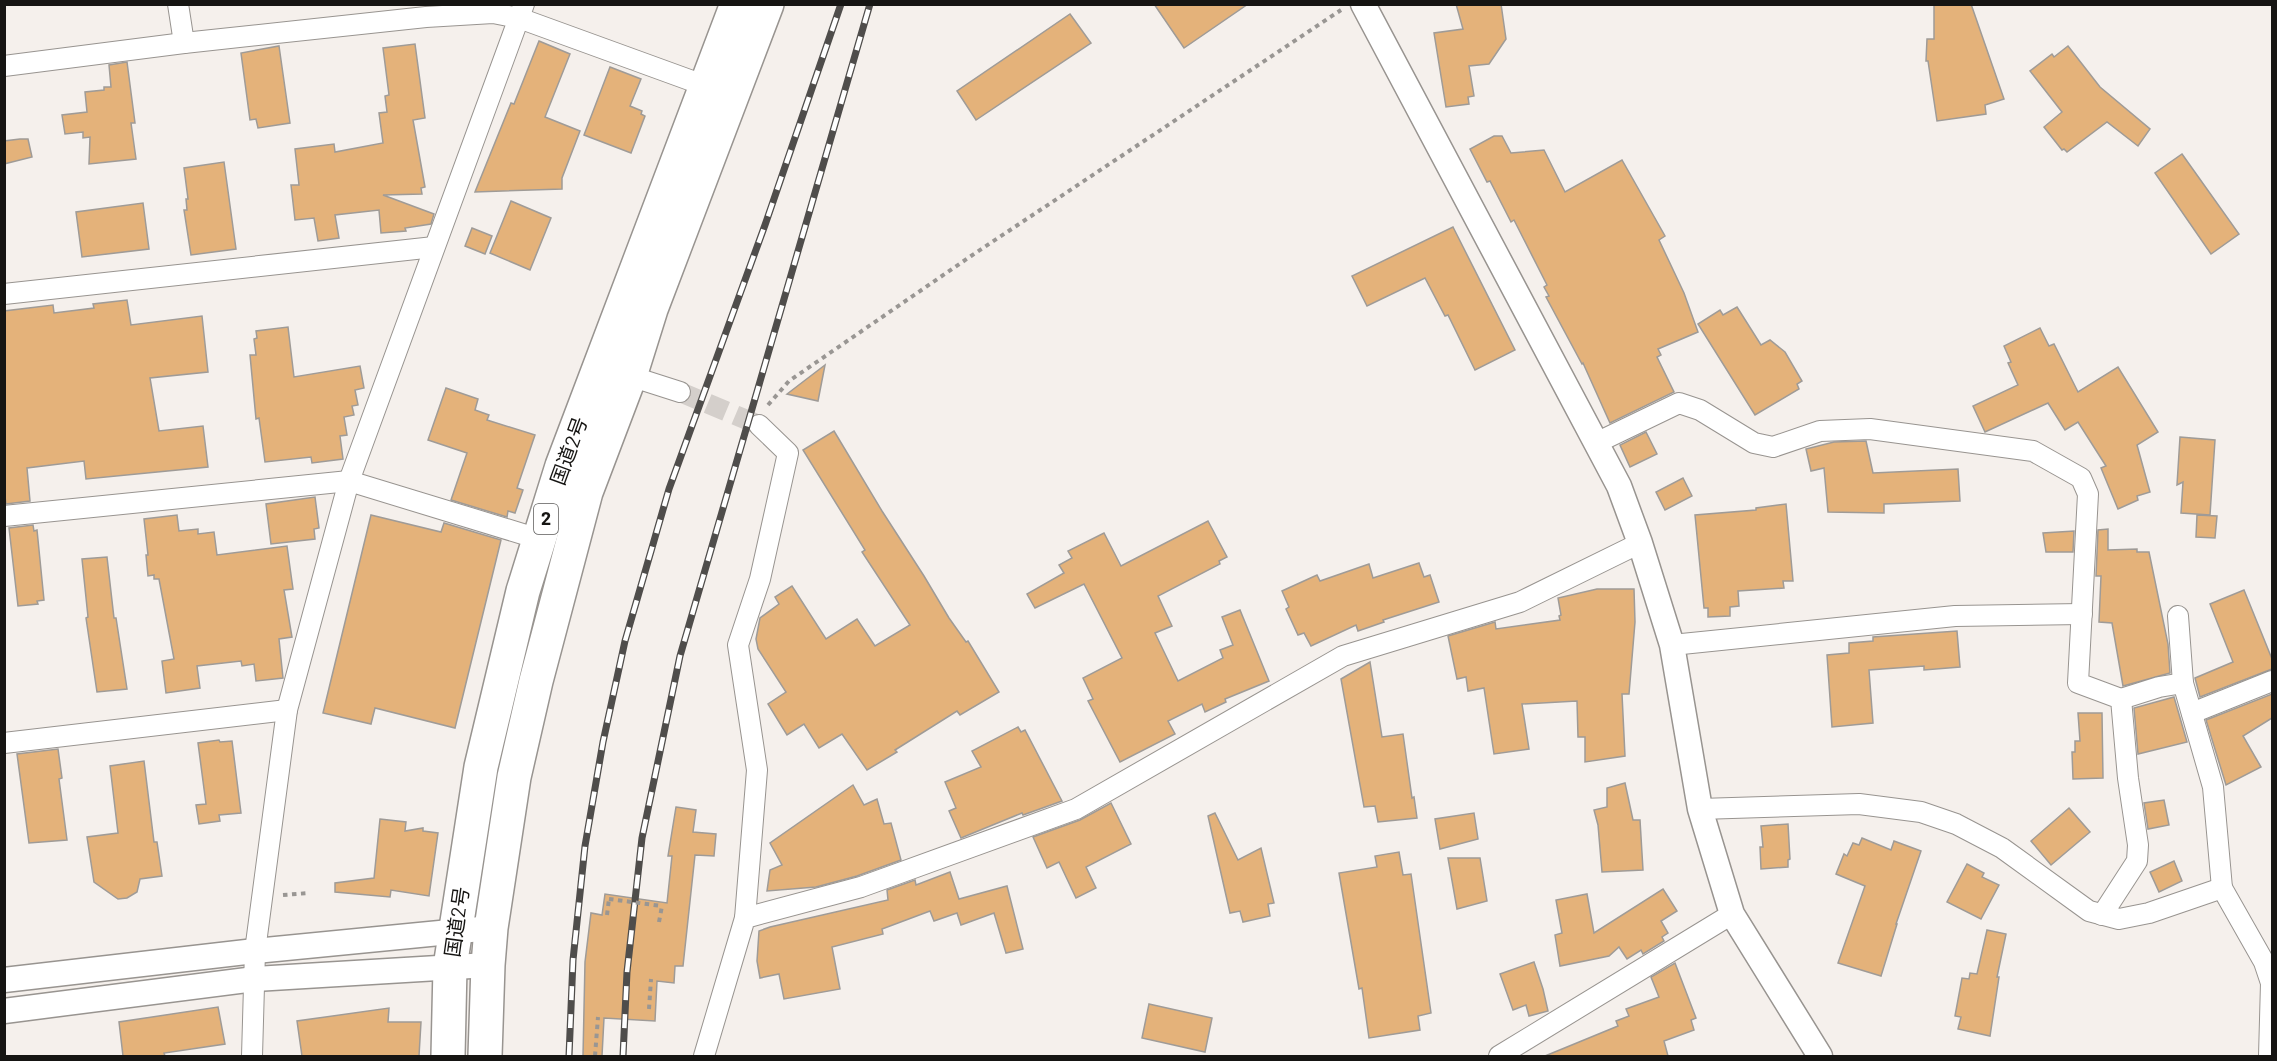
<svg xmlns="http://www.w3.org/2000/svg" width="2277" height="1061" viewBox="0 0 2277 1061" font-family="Barlow,'Noto Sans JP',sans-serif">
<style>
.building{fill:#e4b27a;stroke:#9f9b97;stroke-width:1.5}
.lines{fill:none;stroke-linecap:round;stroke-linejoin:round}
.minor-tunnel{stroke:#d4cfcb;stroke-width:20;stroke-dasharray:20 10;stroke-linecap:butt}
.minor-casing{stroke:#989490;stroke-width:22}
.tertiary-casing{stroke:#989490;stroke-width:27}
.trunk-casing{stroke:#989490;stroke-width:36}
.path{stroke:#999693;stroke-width:4;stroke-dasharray:4.5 4.5;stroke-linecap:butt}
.minor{stroke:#fff;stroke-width:20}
.tertiary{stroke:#fff;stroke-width:24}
.trunk{stroke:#fff;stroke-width:33}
.rail-casing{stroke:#4f4d4b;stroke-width:7}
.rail{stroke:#fff;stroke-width:4.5;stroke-dasharray:14;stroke-linecap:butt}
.path-bridge{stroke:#999693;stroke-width:4;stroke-dasharray:4.5 4.5;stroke-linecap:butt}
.labels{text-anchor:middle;stroke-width:5;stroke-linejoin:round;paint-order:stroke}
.shield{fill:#fff;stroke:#5c5b5a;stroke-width:1.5}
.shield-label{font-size:18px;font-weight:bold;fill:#161513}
.street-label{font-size:20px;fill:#161513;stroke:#fff}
</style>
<rect width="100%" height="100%" fill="#f5f0ec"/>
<g class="building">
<polygon points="1154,4 1248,4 1184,48"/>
<polygon points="1456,4 1501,4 1506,39 1489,64 1469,66 1474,96 1468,97 1469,104 1446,107 1434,33 1463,29"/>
<polygon points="1934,4 1971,4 2004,99 1985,105 1986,114 1937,121 1928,61 1926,61 1927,39 1934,39"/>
<polygon points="1070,14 1091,43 976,120 957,91"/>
<polygon points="539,41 570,54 545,117 580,131 562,178 562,189 475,192 511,103 514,104"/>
<polygon points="415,44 425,118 413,120 425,187 421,188 422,194 383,195 434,214 431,224 405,228 406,231 381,233 379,210 335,215 339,238 318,241 314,218 295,220 291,185 299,185 295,149 334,144 335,152 383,143 379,113 387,112 385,96 389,95 383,48"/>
<polygon points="279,46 290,123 258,128 256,119 250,120 241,53"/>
<polygon points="2068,46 2100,87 2150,129 2138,146 2107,122 2067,152 2064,149 2062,150 2044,127 2062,112 2030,71 2052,54 2054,57"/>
<polygon points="127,62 135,123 131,123 136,159 89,164 90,137 83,138 83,132 65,134 62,115 87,112 85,92 104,90 104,87 111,87 109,65"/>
<polygon points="610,67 641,79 630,106 642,111 641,114 645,116 631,153 584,135"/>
<polygon points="1494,136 1502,136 1511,153 1544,150 1565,192 1622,160 1665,236 1659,240 1684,293 1698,332 1658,349 1661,355 1657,357 1674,392 1610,423 1583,363 1582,364 1546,297 1549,296 1544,287 1547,285 1514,220 1511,222 1490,181 1487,182 1470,149"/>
<polygon points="20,139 28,139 32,157 4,164 4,141"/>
<polygon points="2182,154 2239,234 2211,254 2155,173"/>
<polygon points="224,162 236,249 191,255 184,210 187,210 186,199 188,199 184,168"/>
<polygon points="511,201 551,218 530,270 490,253"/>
<polygon points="143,203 149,249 82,257 76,212"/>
<polygon points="1453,227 1515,350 1475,370 1448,315 1445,316 1425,278 1367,306 1352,276"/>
<polygon points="472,228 492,236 485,254 465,246"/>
<polygon points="127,300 131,325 202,316 208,372 150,378 159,431 203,426 208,467 86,479 84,461 27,468 30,501 6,504 4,489 4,311 53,305 54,313 94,308 93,304"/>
<polygon points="1737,307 1761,345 1770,340 1785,352 1802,381 1797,384 1799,389 1755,415 1698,324 1720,310 1723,315"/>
<polygon points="288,327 294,377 360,366 364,388 355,390 358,405 352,406 354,415 344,417 347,435 340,436 343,459 312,463 311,457 265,462 259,418 256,419 250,355 256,355 254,339 257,338 256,331"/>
<polygon points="2040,328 2049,346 2054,344 2078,392 2118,367 2158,432 2137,445 2150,492 2137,496 2138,500 2118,509 2101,468 2106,466 2078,422 2065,430 2048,403 1985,432 1973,406 2018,385 2008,363 2011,362 2004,346"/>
<polygon points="825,365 818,401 787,394"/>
<polygon points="446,388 478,399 475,410 489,415 487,420 535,435 517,488 523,490 515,513 508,511 507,517 451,500 467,453 428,440"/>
<polygon points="834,431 882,511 924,576 949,618 966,642 968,641 999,692 960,715 957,711 895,750 897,752 867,770 842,734 819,748 804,724 787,735 768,704 786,692 758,649 756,639 760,618 779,604 775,597 792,586 826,639 857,619 875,646 910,625 862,552 865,550 803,450"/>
<polygon points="1646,432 1657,454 1630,467 1620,445"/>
<polygon points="2180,437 2215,440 2210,515 2181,513 2183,482 2177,485"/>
<polygon points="1866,441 1873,473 1958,469 1960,501 1884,504 1884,513 1828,512 1824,468 1811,471 1806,449 1834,442"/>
<polygon points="1683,478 1692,496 1665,510 1656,492"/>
<polygon points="315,497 319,528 314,529 315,539 271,544 266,504"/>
<polygon points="1786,504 1793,581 1783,581 1784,588 1738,591 1739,606 1730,607 1730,616 1708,617 1708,608 1704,608 1695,515 1756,510 1756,508"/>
<polygon points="177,515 179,531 198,529 198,534 214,532 217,555 287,546 293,589 284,590 292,637 279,639 283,678 256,681 254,664 242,666 241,661 197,666 200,688 166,693 162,661 174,659 159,579 154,579 154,575 148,576 146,555 148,555 144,519"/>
<polygon points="371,515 441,532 444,523 501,540 455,728 375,708 371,724 323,713"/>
<polygon points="2197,515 2217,516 2215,538 2196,537"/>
<polygon points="1208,521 1227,557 1219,561 1220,564 1158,596 1172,626 1155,633 1178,681 1223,658 1220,650 1233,645 1222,617 1240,610 1269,681 1225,699 1226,702 1205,712 1202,704 1168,721 1175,734 1120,762 1088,701 1093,699 1083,678 1122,658 1084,584 1035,608 1027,594 1064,573 1059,565 1072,558 1068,551 1104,533 1121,566"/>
<polygon points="33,525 34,531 37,530 44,600 37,601 38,604 18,606 9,528"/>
<polygon points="2108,529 2108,550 2137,549 2137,552 2149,552 2168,644 2170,673 2123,686 2112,623 2099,622 2101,576 2096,576 2098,530"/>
<polygon points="2074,531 2073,552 2046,552 2043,533"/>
<polygon points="107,557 114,618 116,618 127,689 97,692 86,618 88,617 82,559"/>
<polygon points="1419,563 1424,577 1430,575 1439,602 1383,620 1384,622 1358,631 1356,625 1311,646 1304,633 1298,635 1286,609 1289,607 1282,591 1317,575 1320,581 1369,564 1373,578"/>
<polygon points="1597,589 1634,589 1635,622 1629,694 1622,694 1625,756 1585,762 1585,737 1578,737 1577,701 1522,704 1529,749 1494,754 1484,688 1468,691 1466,677 1457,679 1448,636 1495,622 1496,629 1560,620 1559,616 1561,615 1558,598"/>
<polygon points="2244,590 2272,659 2272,669 2200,697 2195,678 2233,662 2210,604"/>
<polygon points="1957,631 1960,667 1924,670 1924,666 1869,670 1873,723 1832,727 1827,655 1849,653 1849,643 1873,641 1873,637"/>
<polygon points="1370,662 1382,737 1403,734 1412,798 1414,797 1417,818 1378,822 1375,806 1364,807 1341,679"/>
<polygon points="2272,694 2272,718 2243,736 2261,767 2226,785 2206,720"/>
<polygon points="2174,697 2187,742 2138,754 2134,708"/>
<polygon points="2078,713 2102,713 2103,778 2073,779 2072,752 2075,752 2075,741 2080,741"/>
<polygon points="1018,727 1021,732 1025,730 1062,801 1023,815 1022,813 961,838 949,811 956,808 945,782 981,767 972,751"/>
<polygon points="219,740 220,742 232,741 241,813 219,815 220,821 199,824 196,805 206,804 198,743"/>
<polygon points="58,749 62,778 59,779 67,840 29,843 17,754"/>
<polygon points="144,761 154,842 157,842 162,876 140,879 137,892 127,898 118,899 94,882 87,837 118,833 110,766"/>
<polygon points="1625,783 1633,820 1640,820 1643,870 1602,872 1598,825 1594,810 1607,807 1607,788"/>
<polygon points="853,785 864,805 877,799 884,824 891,823 901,860 857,876 816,887 767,891 770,870 782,865 770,843"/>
<polygon points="2164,800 2169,825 2148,829 2144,803"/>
<polygon points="1111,803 1131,844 1086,867 1096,888 1076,898 1059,862 1047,868 1033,837 1080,820"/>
<polygon points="676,807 696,810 693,832 716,834 714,856 695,855 683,966 675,966 674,983 657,981 655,1021 604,1018 602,1056 583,1056 585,962 591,913 602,915 605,894 667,903 672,856 668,856"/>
<polygon points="2069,808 2090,832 2051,865 2031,841"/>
<polygon points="1215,813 1238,860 1261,848 1274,903 1268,904 1270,916 1243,922 1240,911 1230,913 1208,816"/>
<polygon points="1474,813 1478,839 1440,849 1435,819"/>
<polygon points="380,819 406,822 405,831 423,828 423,831 438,833 429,896 391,890 390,897 335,892 335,883 374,878"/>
<polygon points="1788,824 1790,859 1788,860 1788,867 1761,869 1760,847 1763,847 1761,826"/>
<polygon points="1862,838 1891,850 1894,841 1921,851 1896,924 1897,924 1881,976 1838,963 1865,886 1836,874 1844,854 1847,856 1853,843 1859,845"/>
<polygon points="1399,852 1403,875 1411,874 1431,1013 1418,1016 1420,1030 1369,1038 1362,988 1359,989 1339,873 1377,867 1375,856"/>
<polygon points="1448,858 1480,858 1487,901 1457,909"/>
<polygon points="2174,861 2182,881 2159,892 2150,872"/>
<polygon points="1967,864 1984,873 1982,877 1999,885 1981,919 1947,902"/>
<polygon points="950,872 959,899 1007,886 1023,949 1006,953 994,913 961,925 957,913 934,921 930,911 882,929 883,934 832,947 840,989 784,999 779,974 760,978 757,961 759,931 770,927 888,900 887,890 915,880 916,885"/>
<polygon points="1663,889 1677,911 1661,921 1668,933 1662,937 1664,941 1643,954 1641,950 1627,959 1619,947 1609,956 1560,966 1555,935 1562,933 1556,900 1587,894 1594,933"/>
<polygon points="1987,930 2006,934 1997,977 1999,977 1990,1036 1958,1029 1961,1017 1955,1016 1962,978 1969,979 1970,973 1977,974"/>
<polygon points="1534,962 1543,989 1548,1011 1529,1016 1526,1005 1513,1010 1500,974"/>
<polygon points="1675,963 1696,1018 1691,1020 1694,1030 1664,1041 1668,1056 1545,1056 1618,1026 1616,1021 1629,1016 1626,1009 1659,997 1651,977"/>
<polygon points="1149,1004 1212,1018 1205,1052 1142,1038"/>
<polygon points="218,1007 225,1044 164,1053 165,1056 123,1056 119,1022"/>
<polygon points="389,1008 388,1022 421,1022 419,1056 302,1056 297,1021"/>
</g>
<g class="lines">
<polyline class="minor-tunnel" points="680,392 759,425"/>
<defs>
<g id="minor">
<polyline points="178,4 184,43"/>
<polyline points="4,66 184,43 426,17 493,13 519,18 706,86"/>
<polyline points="4,294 434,247"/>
<polyline points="630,376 680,392"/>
<polyline points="1596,443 1679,403 1700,410 1754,443 1773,447 1820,431 1870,429 2033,451 2081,478 2088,494 2078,683 2121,699 2128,778 2138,845 2137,861 2102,915"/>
<polyline points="4,516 349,481 539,539"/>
<polyline points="2178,616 2183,683 2213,787 2222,888"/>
<polyline points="1672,645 1955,616 2082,614"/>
<polyline points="2121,699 2159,687 2183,683"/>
<polyline points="2192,713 2272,681"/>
<polyline points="4,743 287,710"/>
<polyline points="1700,809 1859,804 1921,812 1956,824 2002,848 2089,911 2119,919 2149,913 2222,888 2264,962 2271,983 2269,1056"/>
<polyline points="745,918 757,770 738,645 760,579 788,453 759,425"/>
<polyline points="252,1056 255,951 287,710 349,481 524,4"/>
<polyline points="704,1056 745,918 861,887 1076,809 1343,656 1520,602 1640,543"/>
<polyline points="1499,1056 1732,914"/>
</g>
<g id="tertiary">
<polyline points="1363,4 1619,486 1640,543 1672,645 1700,809 1732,914 1820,1056"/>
<polyline points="4,980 255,951 491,928"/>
<polyline points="4,1011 255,979 488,965"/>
</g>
<g id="trunk">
<polyline points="448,1056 450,967 481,767 523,591 562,466 737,4"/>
<polyline points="485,1056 488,965 491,928 514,777 536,681 586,492 630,376 651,309 767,4"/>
</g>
</defs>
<use href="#minor" class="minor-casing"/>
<use href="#tertiary" class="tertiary-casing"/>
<use href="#trunk" class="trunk-casing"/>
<g class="path">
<polyline points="768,405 789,381 971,256 1341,10"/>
<polyline points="283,895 309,893"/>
<polyline points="607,915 609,899"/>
<polyline points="659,922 662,906"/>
<polyline points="649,1009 651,979"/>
<polyline points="595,1056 598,1017"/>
</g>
<use href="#minor" class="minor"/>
<use href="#tertiary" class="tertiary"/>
<use href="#trunk" class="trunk"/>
<defs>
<g id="rail">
<polyline points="569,1056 573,960 585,846 603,742 625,641 669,489 765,225 841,4"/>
<polyline points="623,1056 627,972 642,838 680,656 870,4"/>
</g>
</defs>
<use href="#rail" class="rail-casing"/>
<use href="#rail" class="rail"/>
<polyline class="path-bridge" points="609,899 662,906"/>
</g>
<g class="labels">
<rect class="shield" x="534" y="504" width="24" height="30" rx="4.5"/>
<g class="shield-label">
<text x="546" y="525">2</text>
</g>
<g class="street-label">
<text transform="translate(569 451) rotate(-70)" y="7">国道2号</text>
<text transform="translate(457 922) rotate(-82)" y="7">国道2号</text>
</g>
</g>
<rect width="2277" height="1061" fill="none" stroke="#161513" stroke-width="12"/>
</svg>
